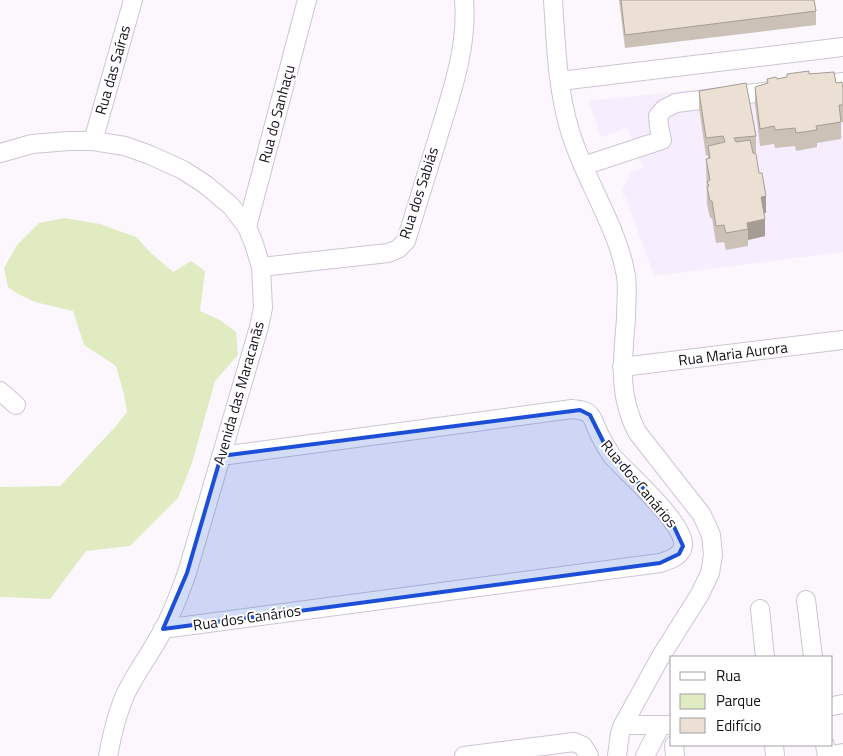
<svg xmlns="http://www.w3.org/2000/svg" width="843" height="756" viewBox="0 0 843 756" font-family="'Titillium Web',sans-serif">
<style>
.built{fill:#f6edfe}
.green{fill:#e0ebc2}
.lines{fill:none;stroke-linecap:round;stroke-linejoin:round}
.minor-casing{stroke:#cdc5d3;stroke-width:20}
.minor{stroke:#fff;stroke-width:18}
.wall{fill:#cbc1b6}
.shaded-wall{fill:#a59d94}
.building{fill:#ece0d4;stroke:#a59d94}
.marked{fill:#1d4ed8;fill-opacity:0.2;stroke:#1d4ed8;stroke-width:4;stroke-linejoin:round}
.labels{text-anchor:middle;stroke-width:4;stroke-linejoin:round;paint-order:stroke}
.street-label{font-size:15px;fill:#151217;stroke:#fff}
</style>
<rect width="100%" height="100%" fill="#fbf7fd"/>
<polygon class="built" points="843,74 843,252 654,276 626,197 624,197 622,189 632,172 643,168 627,127 603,137 600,134 589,101"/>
<polygon class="green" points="65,218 100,224 136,237 151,253 173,272 191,261 205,271 200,311 220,320 236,332 238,355 215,381 192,463 178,498 130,546 86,551 50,599 0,597 0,487 60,486 116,426 127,412 124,394 116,366 84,345 73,311 35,302 18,294 8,287 4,268 17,245 39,223"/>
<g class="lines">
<defs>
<g id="minor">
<path d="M 553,0 C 556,43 557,89 570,131 C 584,179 618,227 626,276 C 628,289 626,304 626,318 C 623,360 617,393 637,432 L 702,515 L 711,535 L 713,555 L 710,573 L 700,594 L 661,656 L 623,725 L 620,733 L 617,756"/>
<polyline points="560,81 843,47"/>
<polyline points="812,86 843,82"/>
<polyline points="93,141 133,0"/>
<path d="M 0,153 L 32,144 L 69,141 L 93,141 L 125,146 L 150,155 L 183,170 L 206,185 L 231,206 L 247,227 L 254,244 L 261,267 L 263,308 L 259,327 L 187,573 C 180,592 173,612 163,630 C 152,651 137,671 126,693 C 117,713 112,734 108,756"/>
<polyline points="583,166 662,140 659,127 658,116 664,109 676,103 779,90"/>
<polyline points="247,227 307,0"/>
<path d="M 261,267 L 388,253 L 398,249 L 406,241 C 417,205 428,170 439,134 C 452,91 468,46 464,0"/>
<polyline points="622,367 843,340"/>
<polyline points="0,391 16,405"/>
<polyline points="806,600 813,657"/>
<polyline points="760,609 765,657"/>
<path d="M 163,629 L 660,563 C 669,560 681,557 683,546 C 686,524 627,473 612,456 C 606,447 601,439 597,429 C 595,425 593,418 590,415 C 586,410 578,410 572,409 L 221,456"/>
<polyline points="832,706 843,704"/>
<polyline points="623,725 672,725"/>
<polyline points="674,745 675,756"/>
<polyline points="774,745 775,756"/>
<polyline points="825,745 827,756 843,753"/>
<polyline points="464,756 574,742 583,746 589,756"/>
<polyline points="645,756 661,725"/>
</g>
</defs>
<use href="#minor" class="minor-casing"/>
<use href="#minor" class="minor"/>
</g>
<g class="wall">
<polygon points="619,0 814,0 816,11 816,25 625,48"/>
<polygon points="809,74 836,83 843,88 843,122 841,122 841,139 817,143 817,147 796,151 795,146 775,148 774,144 760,146 755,104 755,87 767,83 767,79 777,79"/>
<polygon points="699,91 756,136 756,153 753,153 759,173 766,213 764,213 765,236 748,240 748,246 726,250 724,242 716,243 712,218 710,218 707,204 706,159 708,159 708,155 706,156 699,108"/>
</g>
<g class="shaded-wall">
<polygon points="766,196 766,213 761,214 761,197"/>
<polygon points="765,219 765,236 748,240 748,229 747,223"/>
</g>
<g class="building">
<polygon points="621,0 814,0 816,11 625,35"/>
<polygon points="809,71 809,74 834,72 836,83 842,82 843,88 843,105 839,105 841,122 816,126 817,130 796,133 795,128 775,130 774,126 760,129 755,87 768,83 767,79 776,77 777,79 787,77 787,74"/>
<polygon points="746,83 756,136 734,138 736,142 750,140 753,153 756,154 759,173 762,173 766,196 761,197 765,219 747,223 748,229 726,233 724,225 716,226 712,201 710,201 707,187 709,186 707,182 710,180 706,159 710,158 708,146 725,142 723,136 706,138 699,91"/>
</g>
<path class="marked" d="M 580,410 L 590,415 L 606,447 L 669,516 L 683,546 L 679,554 L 660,563 L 163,629 L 187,573 L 221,456 Z"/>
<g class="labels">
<g class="street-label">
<text transform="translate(113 70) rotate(-74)" y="5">Rua das Saíras</text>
<text transform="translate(277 114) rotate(-75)" y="5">Rua do Sanhaçu</text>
<text transform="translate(419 193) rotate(-72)" y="5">Rua dos Sabiás</text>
<text transform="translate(733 354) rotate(-7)" y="5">Rua Maria Aurora</text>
<text transform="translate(239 393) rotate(-74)" y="5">Avenida das Maracanãs</text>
<text transform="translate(639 484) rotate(50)" y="5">Rua dos Canários</text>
<text transform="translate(247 618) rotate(-8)" y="5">Rua dos Canários</text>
</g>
</g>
<rect x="670" y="656" width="162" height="90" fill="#ffffff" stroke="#a1a0a2"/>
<rect x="680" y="672" width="25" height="8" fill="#ffffff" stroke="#a1a0a2"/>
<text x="716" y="681" font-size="15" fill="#151217">Rua</text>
<rect x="680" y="694" width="25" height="15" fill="#e0ebc2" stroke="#a1a0a2"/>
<text x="716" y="706" font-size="15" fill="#151217">Parque</text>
<rect x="680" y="718" width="25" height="15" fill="#ece0d4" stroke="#a1a0a2"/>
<text x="716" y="731" font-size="15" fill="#151217">Edifício</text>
</svg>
